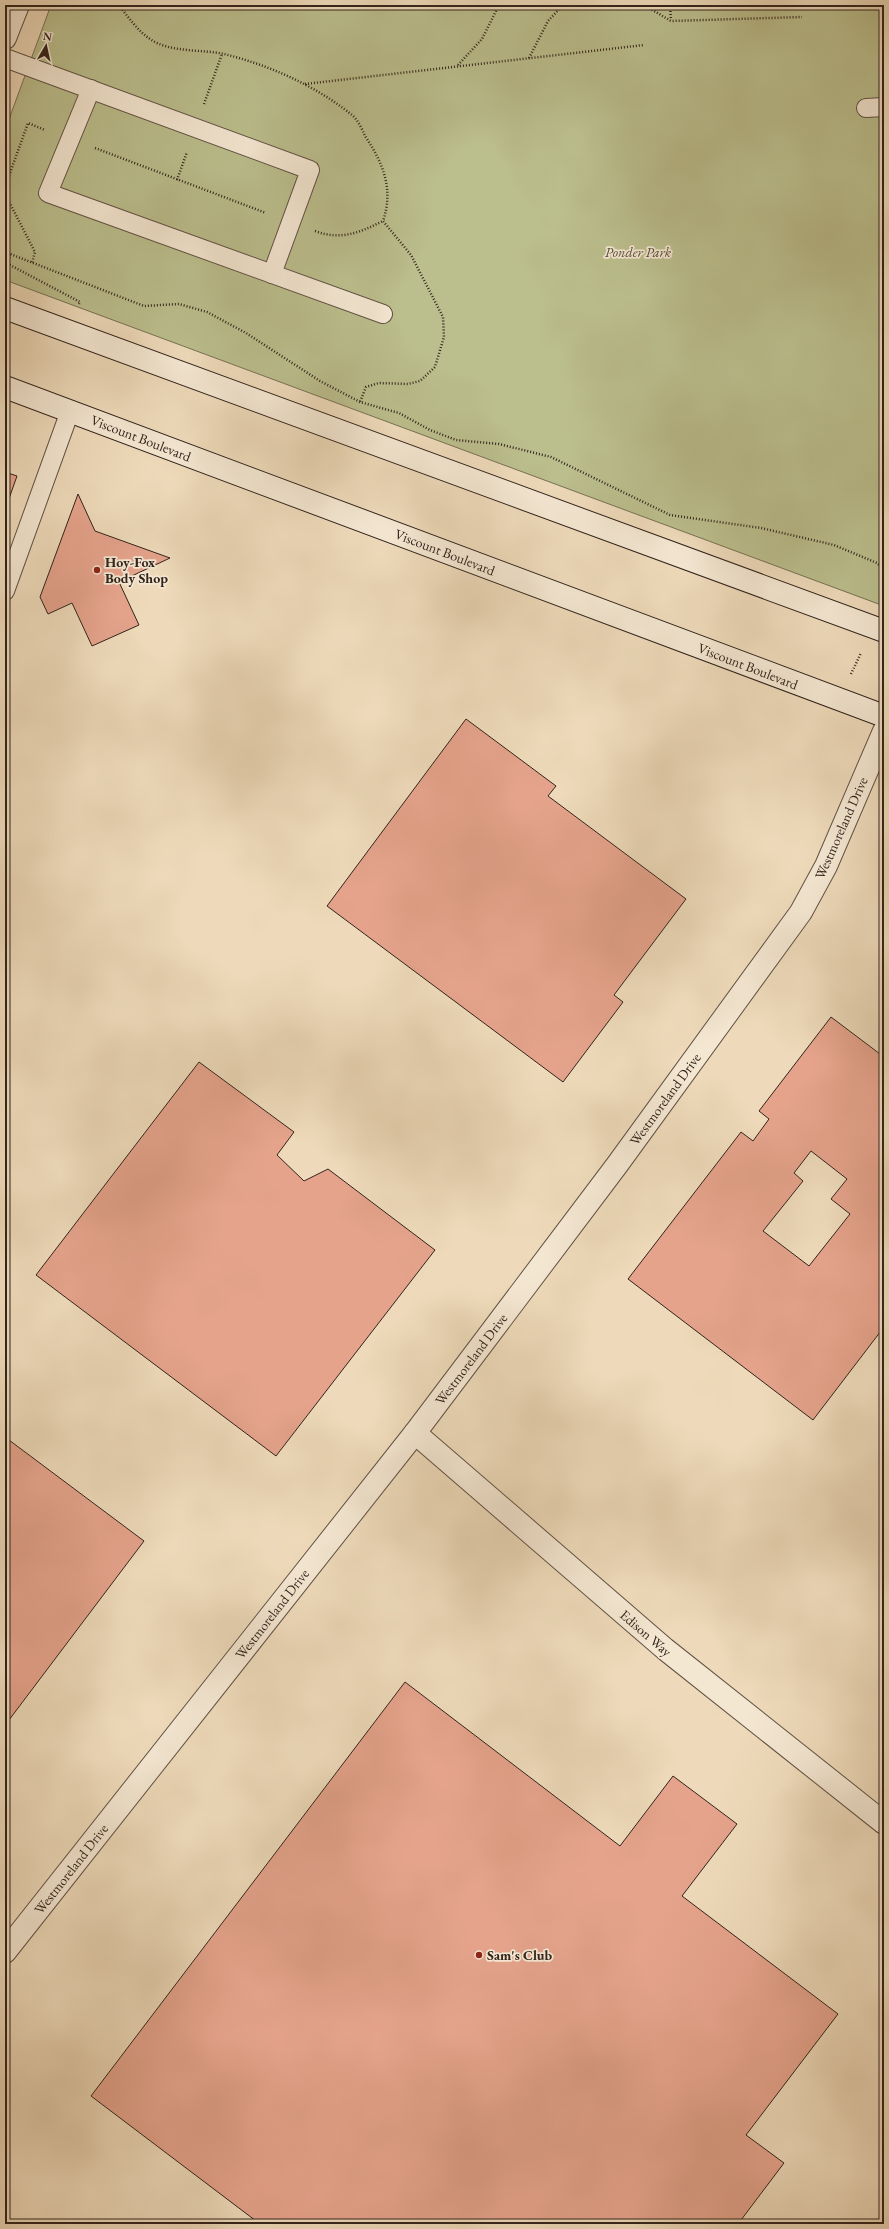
<svg xmlns="http://www.w3.org/2000/svg" width="889" height="2229" viewBox="0 0 889 2229" font-family="'EB Garamond',serif">
<style>
.green{fill:#bbbe8d;stroke:#767154}
.building{fill:#e5a38c;stroke:#32241c;fill-rule:evenodd}
.lines{fill:none;stroke-linecap:round;stroke-linejoin:round}
.lane-casing{stroke:#615244;stroke-width:20}
.street-casing{stroke:#615244;stroke-width:24}
.secondary-casing{stroke:#32241c;stroke-width:24}
.path{stroke:#32241c;stroke-width:2.5;stroke-dasharray:1 2;stroke-linecap:butt}
.lane{stroke:#f4e7d2;stroke-width:18}
.street{stroke:#f4e7d2;stroke-width:22}
.secondary{stroke:#f4e7d2;stroke-width:22}
.poi-dot{fill:#8f2418;stroke:#f4e7d2;stroke-width:1.5}
.labels{text-anchor:middle;stroke-width:3.5;stroke-linejoin:round;paint-order:stroke}
.park-label{font-size:14px;font-style:italic;fill:#544a38;stroke:#f4e7d2}
.street-label{font-size:14px;fill:#32241c;stroke:#f4e7d2}
.poi-label{font-size:14px;font-weight:bold;fill:#32241c;stroke:#f4e7d2;text-anchor:start}
</style>
<rect width="100%" height="100%" fill="#eedaba"/>
<filter id="stains"><feTurbulence type="fractalNoise" baseFrequency=".005" numOctaves="4"/><feColorMatrix values="0 0 0 0 .2 0 0 0 0 .09 0 0 0 0 .02 0 0 0 .5 -.17"/></filter>
<radialGradient id="worn" r=".72"><stop offset=".6" stop-color="#630" stop-opacity="0"/><stop offset="1" stop-color="#630" stop-opacity=".3"/></radialGradient>
<polygon class="green" points="51,5 884,5 884,606 5,280 5,130"/>
<g class="building">
<polygon points="5,472 17,476 5,510"/>
<polygon points="78,494 95,531 170,558 119,582 139,625 92,646 72,603 48,614 40,597"/>
<polygon points="466,719 556,786 548,796 686,899 614,995 623,1002 563,1082 327,906"/>
<path d="M 831,1017 L 884,1057 L 884,1327 L 813,1420 L 628,1279 L 741,1132 L 753,1141 L 769,1119 L 759,1111 ZM 811,1151 L 847,1179 L 831,1199 L 850,1214 L 809,1266 L 763,1231 L 803,1181 L 794,1173 Z"/>
<polygon points="199,1062 294,1132 277,1155 304,1181 328,1169 435,1250 276,1456 36,1275"/>
<polygon points="5,1437 144,1541 9,1720 5,1717"/>
<polygon points="405,1682 620,1846 673,1776 737,1824 682,1896 838,2014 746,2135 784,2163 738,2224 260,2224 91,2096"/>
</g>
<g class="lines">
<defs>
<g id="lane">
<polyline points="5,58 310,170 272,274"/>
<polyline points="91,89 48,193 383,314"/>
<polyline points="866,108 884,107"/>
<polyline points="5,591 70,411"/>
</g>
<g id="street">
<polyline points="5,38 18,5"/>
<polyline points="415,1433 665,1649 884,1823"/>
<polyline points="5,1952 415,1433 617,1165 801,912 826,866 884,731"/>
</g>
<g id="secondary">
<polyline points="5,308 884,631"/>
<polyline points="5,387 884,716"/>
</g>
</defs>
<use href="#lane" class="lane-casing"/>
<use href="#street" class="street-casing"/>
<use href="#secondary" class="secondary-casing"/>
<g class="path">
<path d="M 119,5 C 128,17 138,31 150,39 C 170,53 202,49 224,54 C 269,65 316,86 352,115 C 358,120 362,129 365,136 C 383,163 394,189 383,221 L 411,255 L 443,317 L 444,337 L 435,367 L 420,381 L 408,384 L 379,383 L 366,387 L 360,402"/>
<polyline points="644,5 671,21 802,17"/>
<polyline points="670,5 671,20"/>
<polyline points="529,58 548,21 563,5"/>
<polyline points="458,65 482,39 499,5"/>
<polyline points="305,84 644,45"/>
<polyline points="204,104 222,54"/>
<polyline points="95,148 266,213"/>
<polyline points="177,180 187,152"/>
<polyline points="5,187 28,123 45,130"/>
<polyline points="5,194 35,252 32,263"/>
<path d="M 315,231 C 341,241 361,232 383,221"/>
<polyline points="5,252 144,306 179,304 207,312 246,333 320,381 360,402 399,413 430,430 456,440 499,444 551,457 670,515 761,528 834,545 877,563 884,570"/>
<polyline points="10,254 8,264 80,302 79,304"/>
<polyline points="851,674 861,653"/>
</g>
<use href="#lane" class="lane"/>
<use href="#street" class="street"/>
<use href="#secondary" class="secondary"/>
</g>
<g class="poi-dot">
<circle cx="97" cy="570" r="4"/>
<circle cx="479" cy="1955" r="4"/>
</g>
<g class="labels">
<g class="park-label">
<text x="638" y="257">Ponder Park</text>
</g>
<g class="street-label">
<text transform="translate(141 438) rotate(21)" y="5">Viscount Boulevard</text>
<text transform="translate(445 552) rotate(21)" y="5">Viscount Boulevard</text>
<text transform="translate(748 666) rotate(21)" y="5">Viscount Boulevard</text>
<text transform="translate(841 828) rotate(-66)" y="5">Westmoreland Drive</text>
<text transform="translate(665 1099) rotate(-54)" y="5">Westmoreland Drive</text>
<text transform="translate(471 1359) rotate(-53)" y="5">Westmoreland Drive</text>
<text transform="translate(272 1614) rotate(-52)" y="5">Westmoreland Drive</text>
<text transform="translate(646 1633) rotate(41)" y="5">Edison Way</text>
<text transform="translate(71 1869) rotate(-52)" y="5">Westmoreland Drive</text>
</g>
<g class="poi-label">
<text x="105" y="567">Hoy-Fox<tspan x="105" dy="16">Body Shop</tspan></text>
<text x="487" y="1960">Sam's Club</text>
</g>
</g>
<rect width="889" height="2229" fill="none" stroke="#eedaba" stroke-width="20"/>
<rect x="6" y="6" width="877" height="2217" fill="none" stroke="#32241c" stroke-width="2"/>
<rect x="10" y="10" width="869" height="2209" fill="none" stroke="#32241c"/>
<g transform="translate(46 46) rotate(9)" stroke="#f4e7d2" stroke-width="3" paint-order="stroke">
<path d="M0-3L7 15L0 10L-7 15Z" fill="#32241c"/>
<text y="-6" font-size="11" font-weight="bold" text-anchor="middle" fill="#32241c">N</text>
</g>
<rect width="100%" height="100%" filter="url(#stains)"/>
<rect width="100%" height="100%" fill="url(#worn)"/>
</svg>
